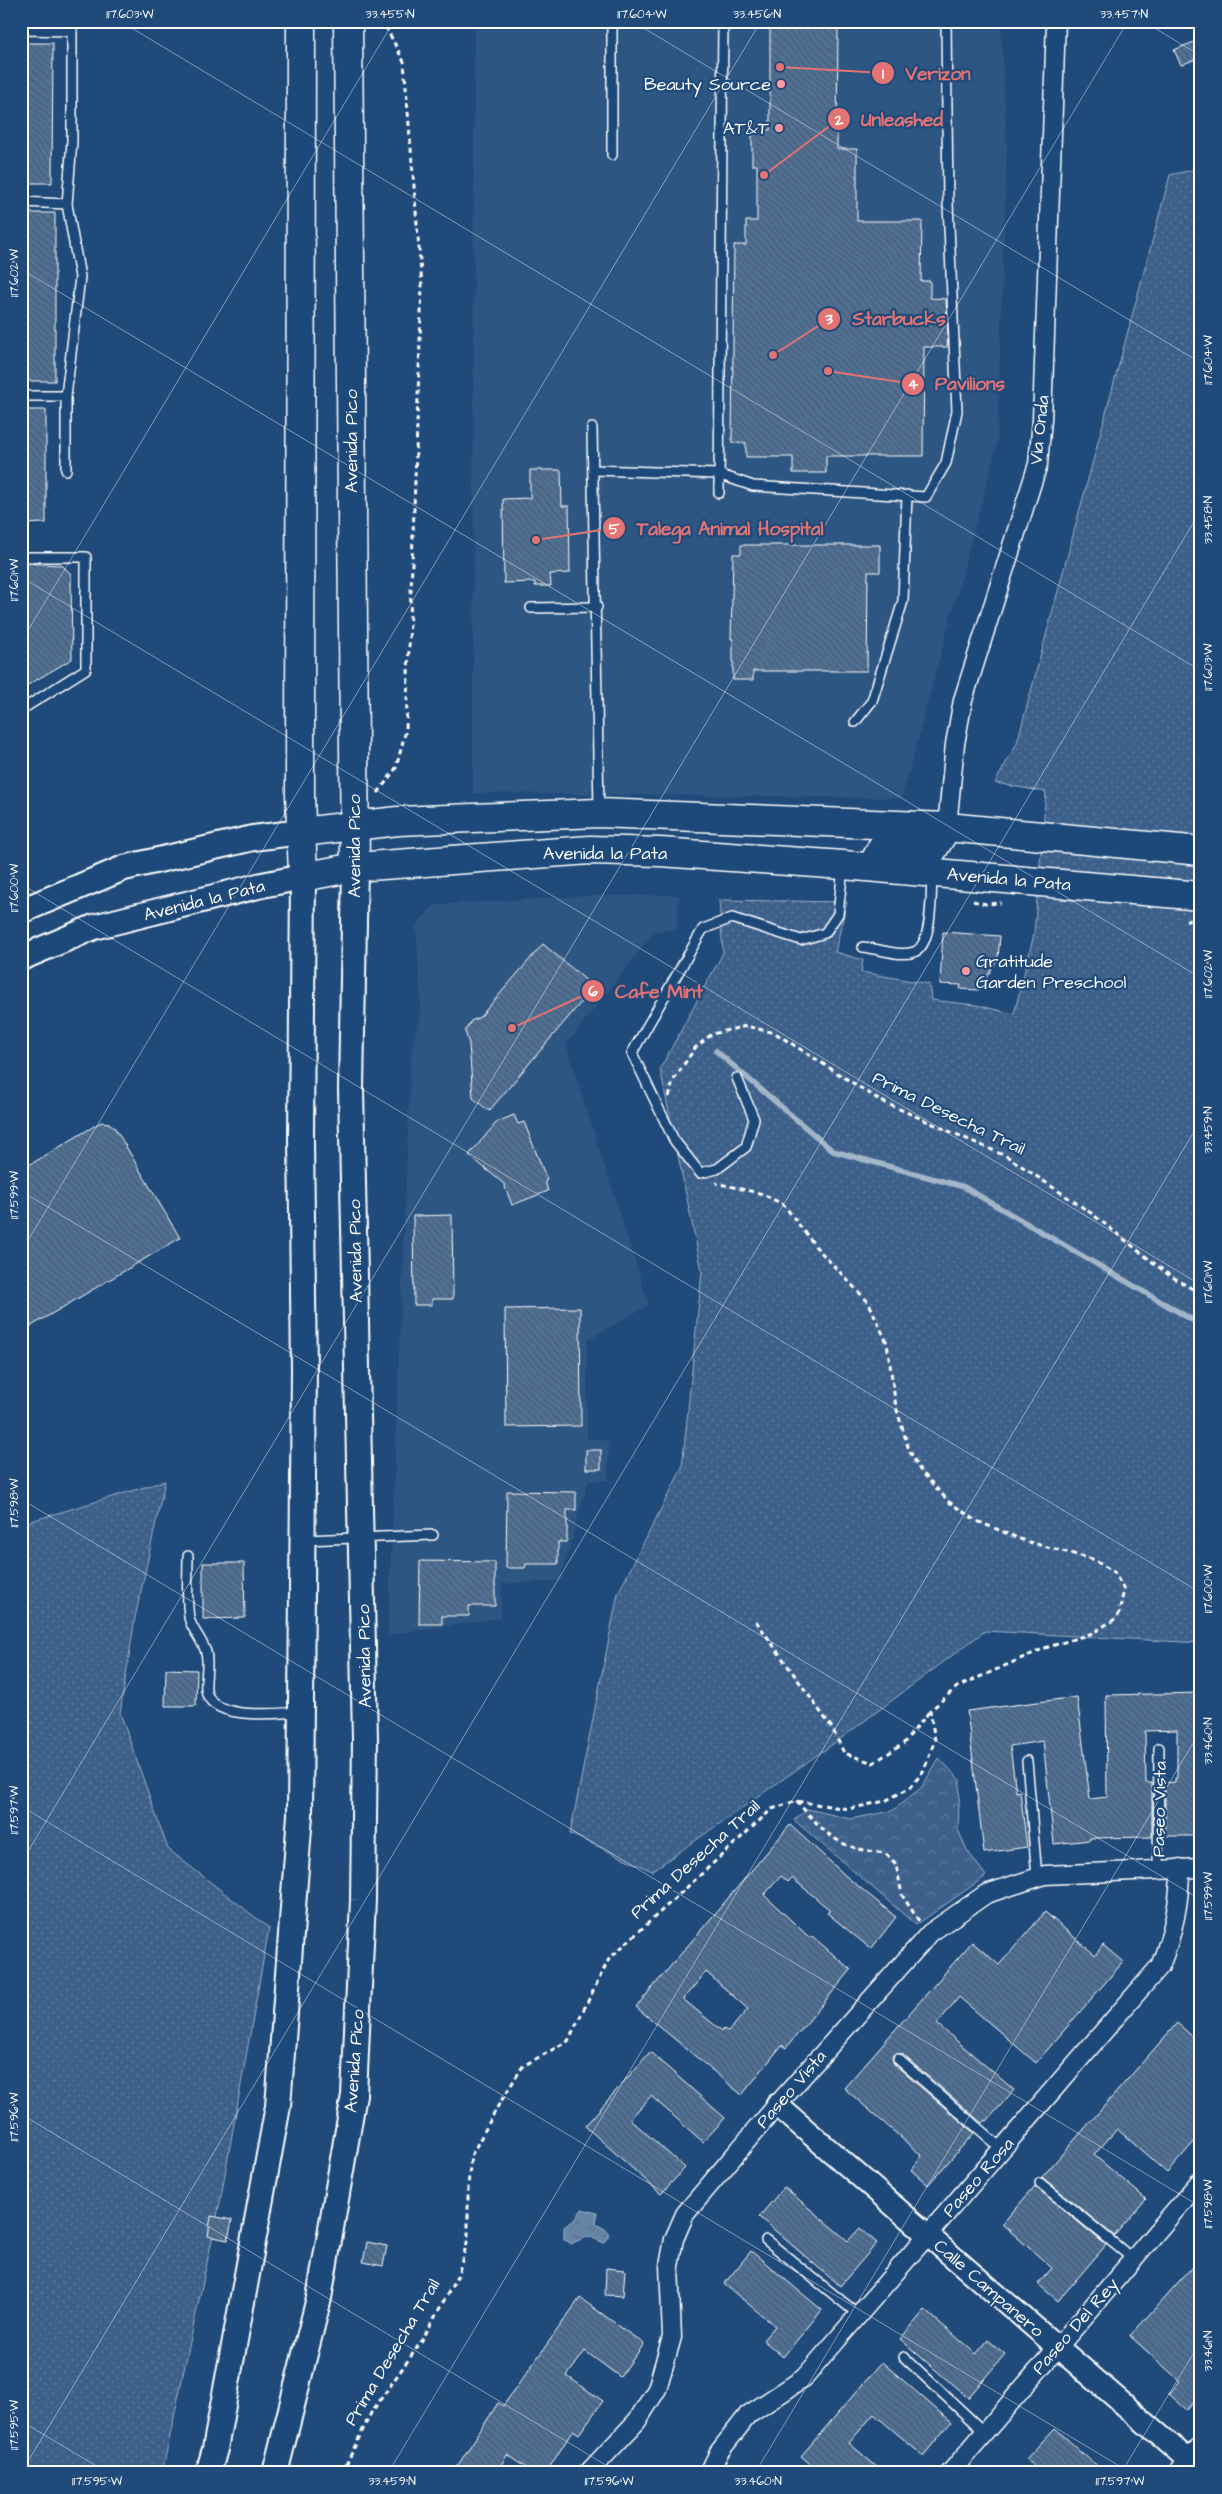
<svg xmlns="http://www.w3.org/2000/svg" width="1222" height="2494" viewBox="0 0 1222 2494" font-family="'Architects Daughter',sans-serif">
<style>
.built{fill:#2e5683}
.grass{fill:url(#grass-dots);stroke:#9eb0c5}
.forest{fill:url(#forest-crowns);stroke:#9eb0c5}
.water{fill:url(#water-ripples);stroke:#a3b5c8}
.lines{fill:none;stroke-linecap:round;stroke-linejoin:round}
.stream{stroke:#a3b5c8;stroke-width:5.5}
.building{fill:url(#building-back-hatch);stroke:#fff;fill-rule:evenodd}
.service-casing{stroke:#fff;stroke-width:12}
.minor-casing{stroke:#fff;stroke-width:21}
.tertiary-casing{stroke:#fff;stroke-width:25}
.secondary-casing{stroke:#fff;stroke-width:28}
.trunk-casing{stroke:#fff;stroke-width:31}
.path{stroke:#fff;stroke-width:3;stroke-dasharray:5 4;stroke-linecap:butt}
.service{stroke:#1f4a7a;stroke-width:9}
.minor{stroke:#1f4a7a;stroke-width:18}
.tertiary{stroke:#1f4a7a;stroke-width:21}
.secondary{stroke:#1f4a7a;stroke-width:24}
.trunk{stroke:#1f4a7a;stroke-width:28}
.ticks{fill:none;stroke:#fff;stroke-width:1;stroke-opacity:0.45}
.poi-dot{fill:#ff9aa2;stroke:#1f4a7a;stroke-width:2}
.labels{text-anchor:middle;stroke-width:4.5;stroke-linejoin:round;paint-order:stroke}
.poi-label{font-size:18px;fill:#fff;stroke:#1f4a7a;text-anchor:end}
.street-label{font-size:18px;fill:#fff;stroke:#1f4a7a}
.leader{fill:none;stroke:#e47373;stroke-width:2}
.callout-dot{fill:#e47373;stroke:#1f4a7a;stroke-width:2}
.mark-label{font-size:15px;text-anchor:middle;font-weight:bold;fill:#fff}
.callout-label{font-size:19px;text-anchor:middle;font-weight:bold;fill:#e47373;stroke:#1f4a7a;stroke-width:4.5;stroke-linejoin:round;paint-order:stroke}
.neatline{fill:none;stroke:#fff;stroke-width:2}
.ticks-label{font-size:12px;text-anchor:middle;fill:#fff}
</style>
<defs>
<pattern id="grass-dots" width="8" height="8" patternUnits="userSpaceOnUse" patternTransform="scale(1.25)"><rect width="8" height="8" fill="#3c618b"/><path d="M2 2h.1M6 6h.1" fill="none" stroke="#59799c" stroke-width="1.8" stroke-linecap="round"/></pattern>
<pattern id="forest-crowns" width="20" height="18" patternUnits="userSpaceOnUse" patternTransform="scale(1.25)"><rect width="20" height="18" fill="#3c618b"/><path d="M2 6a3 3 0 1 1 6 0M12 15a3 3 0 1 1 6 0" fill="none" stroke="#59799c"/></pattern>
<pattern id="water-ripples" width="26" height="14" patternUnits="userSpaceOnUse" patternTransform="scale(1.25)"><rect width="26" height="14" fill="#6583a4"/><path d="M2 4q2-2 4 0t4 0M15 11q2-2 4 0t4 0" fill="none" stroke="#5b6d81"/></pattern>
<pattern id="building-back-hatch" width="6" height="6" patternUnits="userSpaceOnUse" patternTransform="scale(1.25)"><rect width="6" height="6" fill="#507197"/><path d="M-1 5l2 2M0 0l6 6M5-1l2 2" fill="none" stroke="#4e5b6a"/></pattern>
</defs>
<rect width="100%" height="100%" fill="#1f4a7a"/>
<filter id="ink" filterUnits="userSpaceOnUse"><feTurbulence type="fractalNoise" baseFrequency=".02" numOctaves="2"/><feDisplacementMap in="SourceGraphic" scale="10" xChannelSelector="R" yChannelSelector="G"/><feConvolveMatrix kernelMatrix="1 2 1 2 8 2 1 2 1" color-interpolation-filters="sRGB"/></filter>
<g filter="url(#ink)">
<g class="built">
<polygon points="474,21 1001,21 1007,148 997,445 902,798 473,793"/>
<polygon points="679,895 677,930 655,931 566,1045 649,1305 587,1340 587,1438 609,1441 608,1480 588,1481 560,1581 502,1584 501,1618 388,1635 411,1052 421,1010 416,926 434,905 581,896"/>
</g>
<g class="grass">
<polygon points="1201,168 1201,1643 985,1631 843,1737 652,1871 570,1834 618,1593 682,1468 702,1271 660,1069 723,953 719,900 847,902 835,952 863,960 861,972 929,984 931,1000 976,1005 1014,1014 1034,934 1046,792 995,783 1017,743 1170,175"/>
<polygon points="165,1481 135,1618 120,1713 168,1849 269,1928 220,2202 162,2473 21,2473 21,1524"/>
</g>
<polygon class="forest" points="939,1758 960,1780 958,1830 967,1850 986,1876 916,1925 794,1820 808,1809 850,1819 892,1811 922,1787"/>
<path class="water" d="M 582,2209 L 597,2213 L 596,2224 C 605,2229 615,2233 604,2243 L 588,2236 L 571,2244 L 564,2239 L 564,2227 L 576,2219 Z"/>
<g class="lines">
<polyline class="stream" points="716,1051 833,1151 964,1187 1201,1325"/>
</g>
<g class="building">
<polygon points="772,21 838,21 837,149 857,149 857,221 922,221 921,281 930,281 930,298 946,299 948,337 947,347 924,347 923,456 826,456 826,473 793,473 793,457 746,457 746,443 732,443 734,245 746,245 746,221 757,221 757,165 752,165 752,130 770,130 770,24"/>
<polygon points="1201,39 1201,57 1181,65 1174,50"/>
<polygon points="21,43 53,43 52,183 21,183"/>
<rect x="21" y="213" width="34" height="168"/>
<polygon points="21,410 46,410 46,523 21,524"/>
<polygon points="530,470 561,470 562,506 569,506 570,573 550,574 551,586 535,586 535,582 504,583 503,499 530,498"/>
<polygon points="741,545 880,545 880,572 868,572 867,671 753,671 753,680 733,680 733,639 731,639 733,554 741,554"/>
<polygon points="21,563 62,565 71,574 72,659 21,689"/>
<polygon points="943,932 1000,936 998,958 979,990 960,989 961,985 940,984"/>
<polygon points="543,944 594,987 489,1111 473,1098 469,1044 465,1031 471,1021 480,1017"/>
<polygon points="514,1115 518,1124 524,1122 547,1180 545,1181 548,1191 512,1205 504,1184 469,1155 497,1122"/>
<polygon points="101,1122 109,1123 115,1128 180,1238 21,1332 21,1170"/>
<polygon points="452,1215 453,1299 432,1299 432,1305 414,1305 413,1216"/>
<polygon points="580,1308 581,1426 506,1427 505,1309"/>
<rect x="586" y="1450" width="15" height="19"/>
<polygon points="507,1491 576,1492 576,1510 567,1510 567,1542 558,1542 558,1564 526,1564 525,1568 506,1568"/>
<polygon points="420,1561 495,1562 495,1606 469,1606 469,1616 442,1616 442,1624 419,1624"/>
<polygon points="203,1563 244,1563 245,1618 203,1619"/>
<polygon points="166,1669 197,1670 196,1706 165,1706"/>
<polygon points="1201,1693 1201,1836 1165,1836 1165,1783 1175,1782 1175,1778 1177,1778 1177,1730 1145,1731 1146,1783 1152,1783 1152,1837 1090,1838 1090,1840 1054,1844 1043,1741 1010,1746 1016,1792 1020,1791 1027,1847 984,1853 967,1711 1077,1697 1090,1799 1107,1797 1106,1695"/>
<path d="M 790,1825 L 847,1877 L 896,1917 L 871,1949 L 827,1913 L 830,1910 L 792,1878 L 788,1882 L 781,1876 L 764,1895 L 810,1938 L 812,1936 L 851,1970 L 786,2048 L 782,2045 L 742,2095 L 636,2007 ZM 706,1972 L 748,2009 L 728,2032 L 724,2029 L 722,2031 L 683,1999 Z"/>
<polygon points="1045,1912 1095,1955 1103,1945 1123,1962 1036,2063 959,1997 937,2024 1014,2090 987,2121 985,2120 982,2123 902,2054 894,2055 892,2058 894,2064 974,2133 928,2185 911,2170 922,2156 844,2088 972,1942 999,1965"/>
<polygon points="1177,2023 1201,2044 1201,2134 1167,2173 1117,2129 1094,2155 1146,2199 1114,2236 1042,2177"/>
<polygon points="650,2052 725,2118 703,2142 651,2096 630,2119 685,2168 661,2194 585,2126"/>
<polygon points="1035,2186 1106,2245 1058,2301 1038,2284 1052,2268 1002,2224"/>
<polygon points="784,2187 848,2241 860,2228 877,2243 840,2286 759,2217"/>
<polygon points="211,2216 232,2220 228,2240 208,2236"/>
<polygon points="367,2242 387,2246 383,2266 363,2262"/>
<polygon points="751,2251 822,2310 783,2357 763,2340 775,2326 724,2284"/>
<polygon points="1201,2257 1201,2394 1187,2410 1169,2394 1180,2381 1130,2336"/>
<polygon points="606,2268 625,2270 623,2296 605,2295"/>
<polygon points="580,2298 644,2344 620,2377 585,2351 567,2376 603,2401 579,2434 573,2430 546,2473 534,2473 507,2455 496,2473 453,2473 498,2403 503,2406"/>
<polygon points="925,2310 976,2354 988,2340 1005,2354 968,2398 900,2339"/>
<polygon points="882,2362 951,2422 923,2456 874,2414 849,2443 884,2473 821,2473 801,2456"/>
<polygon points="1055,2428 1104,2473 1041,2473 1026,2459"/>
</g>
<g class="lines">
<defs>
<g id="service">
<polyline points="21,30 72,31"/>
<polyline points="612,155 612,21"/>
<polyline points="21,202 67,204 72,141 72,21"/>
<polyline points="21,396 66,396 80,277 67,204"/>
<polyline points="66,396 66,470"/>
<polyline points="592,428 599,810"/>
<polyline points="593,470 718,474 753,486 926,497 946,463 957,411 948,203 946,21"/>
<polyline points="719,493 723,21"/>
<polyline points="21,557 86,557 86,669 21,710"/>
<polyline points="531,608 597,607"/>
<polyline points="855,722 872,701 903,601 907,495"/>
<path d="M 863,947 C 878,949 900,957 914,952 C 933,946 931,892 932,875"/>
<polyline points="737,1078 754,1119 746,1147 717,1169 700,1173 674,1140 632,1053 703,929 732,918 801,940 825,933 838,914 843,868"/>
<polyline points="304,1540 433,1535"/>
<path d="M 188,1556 C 188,1569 186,1611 190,1621 C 194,1632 202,1640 206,1652 C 209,1664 205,1678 206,1690 C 211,1722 278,1713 301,1712"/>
<polyline points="1027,1761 1037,1877"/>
<polyline points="1158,1869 1159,1748"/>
<polyline points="898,2059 1002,2149"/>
<polyline points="1040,2183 1133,2259"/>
<polyline points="766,2240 859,2315"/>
<polyline points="904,2357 984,2432"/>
</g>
<g id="minor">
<polyline points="947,827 955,744 963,700 1038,464 1042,420 1056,21"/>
<polyline points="588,2473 637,2421 657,2389 672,2337 669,2266 674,2239 685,2214 777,2105 930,1933 986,1894 1045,1875 1201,1868"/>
<path d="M 709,2473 L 719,2452 L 748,2415 L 804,2378 L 1160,1966 C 1173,1934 1180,1903 1180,1868"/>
<polyline points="950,2473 1201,2180"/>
<polyline points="1177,2473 1201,2445"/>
</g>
<polyline id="tertiary" points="777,2105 1201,2471"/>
<g id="secondary">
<polyline points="21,911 124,868 253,838 301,832"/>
<polyline points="21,958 94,927 262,885 303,877 301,1139 304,1369 300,1815 278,2106 215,2449 208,2473"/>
<polyline points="275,2473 319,2298 354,2095 363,1900 365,1739 351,1089 355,867"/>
</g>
<g id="trunk">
<polyline points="301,21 300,795 303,877 355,867 590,850 660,852 843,865 1201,896"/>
<polyline points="348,21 355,867"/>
<polyline points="301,832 398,821 599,813 947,827 1201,851"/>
<polyline points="872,867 882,847 932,851 947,827"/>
</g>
</defs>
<use href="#service" class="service-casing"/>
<use href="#minor" class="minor-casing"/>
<use href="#tertiary" class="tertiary-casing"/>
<use href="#secondary" class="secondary-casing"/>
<use href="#trunk" class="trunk-casing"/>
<g class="path">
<polyline points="378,793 396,768 406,730 422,286 404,62 386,27 386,21"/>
<polyline points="973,901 986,904 1001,903"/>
<polyline points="1186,920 1201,922"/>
<polyline points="669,1097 673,1081 695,1048 712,1034 746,1026 775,1033 881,1101 1008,1157 1091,1213 1169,1275 1201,1294"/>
<polyline points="756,1621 832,1728 844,1753 873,1763 903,1744 929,1712"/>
<path d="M 796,1801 C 829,1836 835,1848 885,1853 L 896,1864 L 902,1895 L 919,1921"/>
<polyline points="342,2473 371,2413 421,2342 458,2275 468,2239 468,2186 471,2156 498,2106 523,2066 568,2041 609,1959 772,1809 796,1801 848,1809 885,1801 911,1787 924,1770 935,1740 930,1711 957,1687 1045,1648 1093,1633 1118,1617 1124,1590 1114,1572 1092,1559 1025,1541 977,1521 949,1502 920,1470 909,1450 896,1407 887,1343 869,1303 816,1247 784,1205 763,1194 716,1183"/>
</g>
<use href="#service" class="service"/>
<use href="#minor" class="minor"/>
<use href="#tertiary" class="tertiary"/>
<use href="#secondary" class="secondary"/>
<use href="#trunk" class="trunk"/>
</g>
</g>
<path class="ticks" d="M 120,21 L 1201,671M 632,21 L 1201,363M 1143,21 L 1201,56M 21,32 L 27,21M 21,269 L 1201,978M 21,577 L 1201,1285M 21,642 L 394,21M 21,884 L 1201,1593M 21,1191 L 1201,1900M 21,1252 L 761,21M 21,1499 L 1201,2207M 21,1806 L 1131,2473M 21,1863 L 1128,21M 21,2114 L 619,2473M 21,2421 L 108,2473M 21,2473 L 1201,510M 388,2473 L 1201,1120M 755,2473 L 1201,1730M 1121,2473 L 1201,2341"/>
<g class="poi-dot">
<circle cx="781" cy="84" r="5"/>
<circle cx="779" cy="128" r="5"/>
<circle cx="966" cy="971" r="5"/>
</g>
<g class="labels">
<g class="poi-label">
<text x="771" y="90">Beauty Source</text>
<text x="769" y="134">AT&amp;T</text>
<text x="976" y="967" text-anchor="start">Gratitude<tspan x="976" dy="21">Garden Preschool</tspan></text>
</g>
<g class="street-label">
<text transform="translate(1039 430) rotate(-84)" y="6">Via Onda</text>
<text transform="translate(351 441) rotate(-90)" y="6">Avenida Pico</text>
<text transform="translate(354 846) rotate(-90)" y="6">Avenida Pico</text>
<text x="605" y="859">Avenida la Pata</text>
<text transform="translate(1009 879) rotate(5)" y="6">Avenida la Pata</text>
<text transform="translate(204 900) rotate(-14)" y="6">Avenida la Pata</text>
<text transform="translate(949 1113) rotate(26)" y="6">Prima Desecha Trail</text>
<text transform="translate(355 1251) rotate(-91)" y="6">Avenida Pico</text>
<text transform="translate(364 1656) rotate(-91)" y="6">Avenida Pico</text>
<text transform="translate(1159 1809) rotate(-89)" y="6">Paseo Vista</text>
<text transform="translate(695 1859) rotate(-42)" y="6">Prima Desecha Trail</text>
<text transform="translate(354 2061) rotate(-86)" y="6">Avenida Pico</text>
<text transform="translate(791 2089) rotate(-49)" y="6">Paseo Vista</text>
<text transform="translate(978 2177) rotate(-49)" y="6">Paseo Rosa</text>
<text transform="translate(989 2288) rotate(41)" y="6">Calle Campanero</text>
<text transform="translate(1075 2326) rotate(-49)" y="6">Paseo Del Rey</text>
<text transform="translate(392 2352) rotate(-59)" y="6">Prima Desecha Trail</text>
</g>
</g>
<path class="leader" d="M780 67L883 73M764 175L839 119M773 355L829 319M828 371L913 384M536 540L614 528M512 1028L593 991"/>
<g class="callout-dot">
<circle cx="780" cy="67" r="5"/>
<circle cx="764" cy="175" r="5"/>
<circle cx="773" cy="355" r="5"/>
<circle cx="828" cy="371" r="5"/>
<circle cx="536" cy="540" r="5"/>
<circle cx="512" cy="1028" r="5"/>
<circle cx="883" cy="73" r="12"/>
<circle cx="839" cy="119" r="12"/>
<circle cx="829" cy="319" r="12"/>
<circle cx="913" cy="384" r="12"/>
<circle cx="614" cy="528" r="12"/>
<circle cx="593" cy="991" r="12"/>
</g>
<g class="mark-label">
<text x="883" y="79">1</text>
<text x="839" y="125">2</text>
<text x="829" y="324">3</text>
<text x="913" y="389">4</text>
<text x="614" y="534">5</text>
<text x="593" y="996">6</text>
</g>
<g class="callout-label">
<text x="938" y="80">Verizon</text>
<text x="902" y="126">Unleashed</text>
<text x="899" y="325">Starbucks</text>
<text x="970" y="390">Pavilions</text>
<text x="730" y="535">Talega Animal Hospital</text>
<text x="659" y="998">Cafe Mint</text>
</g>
<rect width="1222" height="2494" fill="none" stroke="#1f4a7a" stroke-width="55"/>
<rect x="28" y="28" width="1166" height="2438" class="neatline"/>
<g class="ticks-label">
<text x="130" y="18">117.603°W</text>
<text x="390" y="18">33.455°N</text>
<text x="642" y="18">117.604°W</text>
<text x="757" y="18">33.456°N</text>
<text x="1124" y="18">33.457°N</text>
<text transform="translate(14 273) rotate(-90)" y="4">117.602°W</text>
<text transform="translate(1208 360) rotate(-90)" y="4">117.604°W</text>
<text transform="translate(1208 520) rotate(-90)" y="4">33.458°N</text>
<text transform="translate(14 580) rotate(-90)" y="4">117.601°W</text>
<text transform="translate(1208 667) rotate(-90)" y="4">117.603°W</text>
<text transform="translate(14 888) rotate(-90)" y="4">117.600°W</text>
<text transform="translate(1208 974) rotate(-90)" y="4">117.602°W</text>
<text transform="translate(1208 1130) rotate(-90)" y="4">33.459°N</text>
<text transform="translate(14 1195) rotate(-90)" y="4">117.599°W</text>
<text transform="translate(1208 1282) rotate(-90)" y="4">117.601°W</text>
<text transform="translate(14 1503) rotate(-90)" y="4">117.598°W</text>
<text transform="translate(1208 1589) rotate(-90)" y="4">117.600°W</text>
<text transform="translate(1208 1741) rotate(-90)" y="4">33.460°N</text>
<text transform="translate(14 1810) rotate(-90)" y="4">117.597°W</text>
<text transform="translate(1208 1896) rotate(-90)" y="4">117.599°W</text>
<text transform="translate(14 2117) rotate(-90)" y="4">117.596°W</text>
<text transform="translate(1208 2204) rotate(-90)" y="4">117.598°W</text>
<text transform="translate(1208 2351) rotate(-90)" y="4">33.461°N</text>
<text transform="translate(14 2425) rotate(-90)" y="4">117.595°W</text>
<text x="97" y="2485">117.595°W</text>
<text x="392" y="2485">33.459°N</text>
<text x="609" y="2485">117.596°W</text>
<text x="758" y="2485">33.460°N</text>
<text x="1120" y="2485">117.597°W</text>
</g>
</svg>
